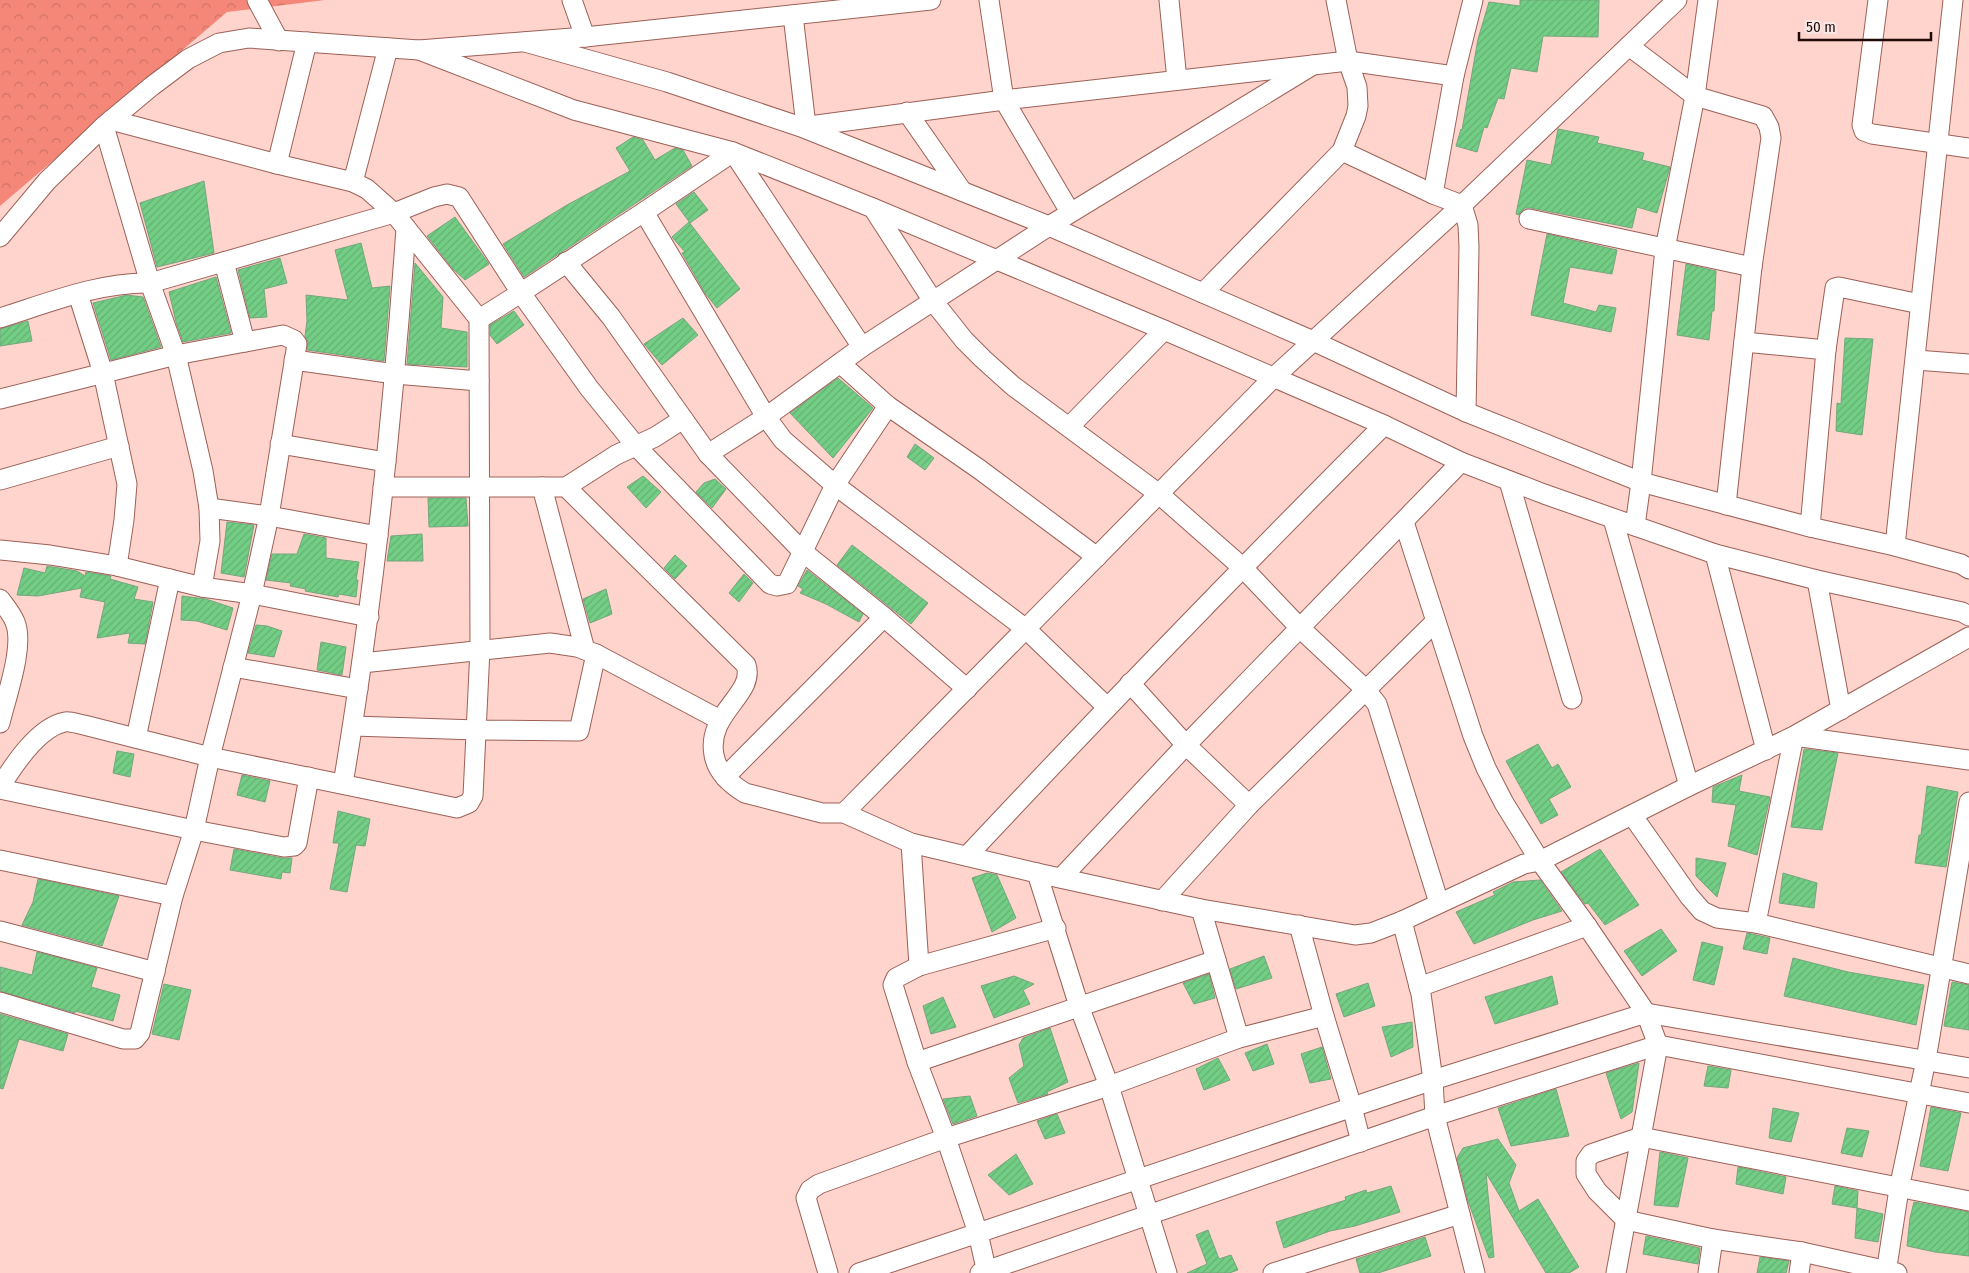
<svg xmlns="http://www.w3.org/2000/svg" width="1969" height="1273" viewBox="0 0 1969 1273" font-family="'Fira Sans Condensed',sans-serif">
<style>
.forest{fill:url(#forest-crowns)}
.building{fill:url(#building-hatch);stroke:#74a67c}
.lines{fill:none;stroke-linecap:round;stroke-linejoin:round}
.minor-casing{stroke:#9d6057;stroke-width:21}
.minor{stroke:#fff;stroke-width:19}
</style>
<defs>
<pattern id="forest-crowns" width="20" height="18" patternUnits="userSpaceOnUse" patternTransform="scale(1.25)"><rect width="20" height="18" fill="#f48778"/><path d="M2 6a3 3 0 1 1 6 0M12 15a3 3 0 1 1 6 0" fill="none" stroke="#d17366"/></pattern>
<pattern id="building-hatch" width="6" height="6" patternUnits="userSpaceOnUse" patternTransform="scale(1.25)"><rect width="6" height="6" fill="#73ce85"/><path d="M-1 1l2-2M0 6l6-6M5 7l2-2" fill="none" stroke="#63b071"/></pattern>
</defs>
<rect width="100%" height="100%" fill="#fed4cd"/>
<polygon class="forest" points="0,0 325,0 227,12 0,206"/>
<g class="building">
<polygon points="1520,0 1599,0 1598,37 1543,36 1537,72 1511,68 1504,99 1498,98 1487,128 1484,127 1477,152 1456,146 1461,129 1462,130 1478,39 1489,2 1520,6"/>
<polygon points="1558,129 1599,137 1597,143 1644,153 1642,160 1670,167 1657,213 1637,207 1632,228 1531,208 1525,208 1519,215 1516,214 1527,160 1551,165"/>
<polygon points="633,137 643,140 655,160 675,148 683,150 692,166 524,277 503,244 567,205 630,171 616,148"/>
<polygon points="204,181 214,253 157,267 140,203"/>
<polygon points="694,192 708,210 690,223 676,204"/>
<polygon points="455,217 489,264 465,280 453,269 427,236"/>
<polygon points="689,222 740,289 717,308 705,293 682,253 685,252 672,237"/>
<polygon points="1547,234 1617,250 1612,274 1570,267 1563,303 1596,312 1599,305 1616,308 1611,332 1531,315"/>
<polygon points="361,243 372,288 390,286 384,361 307,350 308,342 305,336 307,321 306,295 348,300 335,250"/>
<polygon points="280,258 287,283 264,289 267,317 250,318 238,270"/>
<polygon points="415,263 443,297 441,328 467,332 467,367 407,364"/>
<polygon points="1686,264 1716,271 1714,311 1712,311 1709,340 1677,335"/>
<polygon points="216,277 231,333 183,342 176,322 169,292"/>
<polygon points="127,295 143,297 161,347 111,360 93,303"/>
<polygon points="514,311 524,325 497,344 490,335 490,325"/>
<polygon points="683,318 698,335 662,365 644,344"/>
<polygon points="28,321 32,341 0,346 0,329"/>
<polygon points="1845,338 1873,339 1862,435 1836,431 1837,403 1841,404"/>
<polygon points="838,378 873,408 833,458 790,413"/>
<polygon points="915,444 934,458 925,470 907,457"/>
<polygon points="643,476 661,492 646,508 627,487"/>
<polygon points="715,479 726,489 712,508 696,492 704,483"/>
<polygon points="428,498 466,498 468,526 429,527"/>
<polygon points="227,522 254,525 244,577 221,573"/>
<polygon points="304,534 326,538 326,558 359,562 356,580 358,580 356,597 339,594 338,597 305,591 306,589 290,586 291,583 266,580 272,554 297,554"/>
<polygon points="422,534 423,561 387,561 391,536"/>
<polygon points="852,545 928,603 911,624 837,565"/>
<polygon points="675,555 687,566 675,579 664,568"/>
<polygon points="47,566 77,571 85,576 86,572 111,576 110,579 138,587 134,599 153,602 145,644 128,643 130,633 97,638 105,602 80,597 82,588 38,596 17,595 24,568 45,573"/>
<polygon points="807,570 863,614 859,622 826,604 800,593 803,589 798,586"/>
<polygon points="744,574 753,583 739,602 729,593"/>
<polygon points="606,589 612,614 590,623 583,599"/>
<polygon points="182,596 206,599 233,608 227,630 197,621 181,620"/>
<polygon points="256,625 267,626 282,631 274,657 248,653"/>
<polygon points="321,642 346,647 342,675 317,670"/>
<polygon points="1538,744 1552,768 1558,764 1571,787 1549,799 1558,815 1541,824 1506,761"/>
<polygon points="1804,749 1838,753 1822,830 1791,827"/>
<polygon points="117,751 134,754 130,777 113,773"/>
<polygon points="242,775 270,781 265,802 237,795"/>
<polygon points="1742,775 1739,791 1770,797 1757,855 1728,846 1736,805 1712,802 1713,787"/>
<polygon points="1927,786 1958,792 1946,867 1915,863 1919,835 1921,835"/>
<polygon points="338,811 370,819 365,846 356,845 347,892 330,889 339,843 333,843"/>
<polygon points="234,849 282,858 292,858 290,873 282,872 281,879 230,870"/>
<polygon points="1600,849 1639,905 1605,925 1588,903 1585,904 1561,872"/>
<polygon points="1696,858 1726,863 1717,897 1696,876"/>
<polygon points="987,873 997,875 1016,918 992,932 972,878"/>
<polygon points="1783,873 1817,883 1814,908 1779,903"/>
<polygon points="38,879 119,896 102,946 22,925 33,902"/>
<polygon points="1540,880 1562,911 1533,920 1474,944 1456,912 1495,895 1493,892 1513,882"/>
<polygon points="1661,929 1677,951 1642,976 1624,951"/>
<polygon points="1747,933 1770,938 1767,954 1743,949"/>
<polygon points="1702,942 1723,947 1714,985 1693,980"/>
<polygon points="37,952 97,968 91,987 120,995 113,1021 75,1011 75,1013 0,991 0,967 32,975"/>
<polygon points="1264,956 1272,978 1236,989 1230,969"/>
<polygon points="1793,958 1848,972 1924,985 1916,1025 1784,996"/>
<polygon points="1209,974 1215,998 1194,1004 1183,983"/>
<polygon points="1014,976 1034,984 1023,990 1030,1004 994,1018 981,986"/>
<polygon points="1552,976 1558,1004 1495,1024 1485,997"/>
<polygon points="1952,982 1969,985 1969,1030 1944,1026"/>
<polygon points="1368,983 1375,1006 1344,1017 1336,994"/>
<polygon points="164,984 191,990 179,1040 152,1034"/>
<polygon points="943,997 956,1027 931,1034 923,1006"/>
<polygon points="0,1014 68,1034 63,1051 19,1039 3,1089 0,1088"/>
<polygon points="1412,1022 1413,1047 1391,1057 1382,1027"/>
<polygon points="1050,1028 1068,1082 1047,1092 1048,1094 1018,1103 1009,1078 1024,1066 1019,1045 1023,1038"/>
<polygon points="1267,1044 1274,1064 1253,1071 1245,1053"/>
<polygon points="1322,1047 1331,1079 1310,1083 1301,1054"/>
<polygon points="1218,1058 1230,1080 1204,1090 1196,1069"/>
<polygon points="1639,1063 1632,1112 1621,1119 1606,1073"/>
<polygon points="1708,1066 1731,1070 1728,1088 1704,1086"/>
<polygon points="1556,1089 1569,1136 1511,1146 1498,1108"/>
<polygon points="970,1096 977,1116 953,1124 943,1099"/>
<polygon points="1931,1107 1961,1113 1948,1171 1920,1166"/>
<polygon points="1773,1108 1799,1113 1791,1142 1769,1138"/>
<polygon points="1057,1114 1065,1133 1045,1139 1037,1121"/>
<polygon points="1847,1128 1869,1131 1862,1157 1841,1153"/>
<polygon points="1498,1139 1516,1165 1509,1183 1519,1211 1538,1199 1579,1267 1569,1273 1546,1273 1486,1173 1494,1257 1489,1258 1468,1201 1457,1158 1463,1148"/>
<polygon points="1660,1152 1688,1158 1678,1207 1654,1205"/>
<polygon points="1016,1154 1033,1184 1009,1195 988,1175"/>
<polygon points="1738,1167 1786,1177 1783,1194 1736,1184"/>
<polygon points="1391,1186 1400,1212 1355,1226 1330,1231 1284,1248 1276,1222 1346,1200 1345,1197 1366,1190 1367,1193"/>
<polygon points="1835,1186 1858,1191 1857,1208 1832,1204"/>
<polygon points="1914,1202 1969,1212 1969,1256 1935,1252 1907,1246 1910,1218"/>
<polygon points="1857,1208 1883,1214 1878,1242 1855,1238"/>
<polygon points="1208,1230 1219,1259 1231,1255 1238,1270 1229,1273 1187,1273 1207,1264 1196,1235"/>
<polygon points="1646,1236 1700,1248 1698,1264 1643,1254"/>
<polygon points="1425,1237 1431,1256 1378,1273 1360,1273 1356,1259"/>
<polygon points="1760,1257 1789,1261 1786,1273 1757,1273"/>
</g>
<g class="lines">
<defs>
<g id="minor">
<polyline points="257,0 279,41"/>
<polyline points="572,0 585,37"/>
<polyline points="989,0 1004,100 1070,212"/>
<polyline points="1169,0 1177,80"/>
<polyline points="1878,0 1862,125 1864,131 1872,134 1969,148"/>
<polyline points="793,15 806,126"/>
<polyline points="525,42 667,82 801,127 1049,226 1313,341 1466,412 1641,482 1810,527 1895,546 1961,564 1969,569"/>
<polyline points="1629,46 1695,96 1763,116 1769,127 1771,138 1752,267 1726,505"/>
<polyline points="419,50 574,110 733,152 873,208 1164,330 1384,425 1461,462 1544,494 1715,554 1817,580 1962,612 1969,616"/>
<polyline points="907,112 962,191"/>
<polyline points="111,120 277,164 353,182 388,48"/>
<polyline points="104,126 150,283 176,355 203,471 209,508 210,541 202,587"/>
<polyline points="802,127 1004,100 1348,61 1454,76"/>
<polyline points="1342,151 1433,194 1462,205 1468,225 1469,247 1466,412"/>
<polyline points="277,164 307,42"/>
<polyline points="1433,194 1454,76 1473,0"/>
<polyline points="873,208 933,301 964,340 983,359 1013,386 1159,494 1242,567 1300,628 1365,689 1377,704 1439,903"/>
<polyline points="1529,219 1752,267"/>
<polyline points="0,237 47,181 104,126 152,86 188,59 219,43 249,38 419,50 585,37 931,0"/>
<polyline points="224,262 245,342"/>
<polyline points="566,262 611,317 708,454 803,552 884,617 967,689"/>
<polyline points="1203,293 1342,151 1356,116 1358,106 1357,87 1348,61 1336,0"/>
<polyline points="78,294 103,373 127,484 124,520 117,566"/>
<path d="M 0,318 C 48,303 99,282 150,283 L 394,213 L 434,197 L 447,194 L 459,197 L 521,293 L 589,388 L 636,446 L 770,584 L 777,586 L 787,584 L 835,485 L 888,406"/>
<path d="M 479,319 C 535,285 589,247 644,212"/>
<polyline points="1744,342 1826,350 1810,527"/>
<polyline points="862,347 733,152 644,212 766,417 783,440 835,485 1026,629 1107,707"/>
<polyline points="1826,350 1835,288 1839,287 1920,304"/>
<polyline points="294,360 395,374 479,381"/>
<polyline points="1916,360 1969,364"/>
<polyline points="840,363 888,406 979,469 1097,557"/>
<polyline points="0,399 176,355 245,342 283,335 294,340 297,344 269,516 252,594 210,757 194,830 173,896 140,1033 135,1039 123,1039 0,1002"/>
<polyline points="1070,426 1164,330"/>
<polyline points="280,444 386,462"/>
<polyline points="708,454 766,417 862,347 1049,226 1313,65"/>
<polyline points="0,480 119,446"/>
<polyline points="1509,481 1572,699"/>
<path d="M 383,487 L 566,487 L 746,665 C 756,694 706,713 714,755 C 717,772 730,784 745,793 L 822,813 L 844,813 L 911,843 L 1037,873 L 1201,909 L 1355,935 L 1371,933 L 1402,921 L 1524,864 L 1540,861 L 1689,786 L 1794,736 L 1969,637"/>
<polyline points="542,487 585,650"/>
<polyline points="566,487 616,455 655,437 683,419"/>
<polyline points="209,508 269,516 378,536"/>
<polyline points="1613,519 1689,786"/>
<polyline points="1404,522 1473,736 1486,768 1504,803 1540,861 1587,926 1646,1013 1658,1045 1616,1273"/>
<polyline points="1635,526 1641,482 1665,249 1695,96 1708,0"/>
<polyline points="1895,546 1953,0"/>
<polyline points="0,550 50,555 117,566 202,587 252,594 369,617"/>
<polyline points="1715,554 1766,750"/>
<polyline points="1817,580 1841,710"/>
<path d="M 0,599 C 5,606 12,614 15,622 C 25,646 6,697 0,723"/>
<polyline points="362,663 550,643 577,647 596,654 720,720"/>
<polyline points="233,667 358,689"/>
<polyline points="1130,683 1186,745 1249,805"/>
<polyline points="353,726 477,730 579,731 596,654"/>
<polyline points="136,738 170,579"/>
<polyline points="725,777 884,617"/>
<path d="M 343,784 C 374,599 393,415 406,228"/>
<path d="M 0,787 C 13,766 38,727 65,722 C 70,721 78,724 84,725 L 210,757 L 457,808 L 469,803 L 473,796 L 480,649 L 479,319 L 394,213 L 367,189 L 353,182"/>
<polyline points="0,789 194,830 284,847 294,846 297,843 309,777"/>
<polyline points="844,813 1274,377 1462,205 1677,0"/>
<polyline points="1632,815 1689,896 1702,911 1717,918 1756,923 1969,974"/>
<polyline points="911,843 919,966"/>
<path d="M 967,856 C 1104,710 1242,567 1384,425"/>
<polyline points="0,860 173,896"/>
<polyline points="1037,873 1079,1006 1109,1086 1167,1273"/>
<polyline points="1061,878 1186,745 1461,462"/>
<polyline points="1162,901 1249,805 1435,622"/>
<polyline points="1201,909 1239,1038"/>
<polyline points="1402,921 1421,994 1433,1080 1435,1116 1475,1273"/>
<polyline points="1756,923 1794,736 1969,760"/>
<polyline points="1299,925 1324,1016 1352,1107 1361,1142"/>
<polyline points="0,931 155,972"/>
<polyline points="1419,987 1587,926"/>
<polyline points="917,1062 1216,960"/>
<polyline points="828,1273 806,1198 810,1190 819,1184 946,1138 1109,1086 1239,1038 1324,1016"/>
<polyline points="859,1273 1433,1080 1646,1013 1969,1068"/>
<polyline points="980,1273 1435,1116 1658,1045 1969,1103"/>
<polyline points="987,1273 978,1233 946,1138 917,1062 893,985 896,978 919,966 1056,928"/>
<polyline points="1273,1273 1460,1214"/>
<polyline points="1708,1273 1713,1239"/>
<polyline points="1799,1273 1802,1252"/>
<polyline points="1886,1273 1899,1189 1926,1060 1969,802"/>
<polyline points="1897,1273 1802,1252 1713,1239 1626,1220 1597,1191 1586,1174 1586,1161 1591,1154 1641,1137 1969,1201"/>
</g>
</defs>
<use href="#minor" class="minor-casing"/>
<use href="#minor" class="minor"/>
</g>
<path d="M1799 32v8h132v-8" fill="none" stroke="#200906" stroke-width="2.5"/>
<text x="1806" y="32" font-size="15" fill="#200906" stroke="#f7e8e6" stroke-width="4" paint-order="stroke">50 m</text>
</svg>
